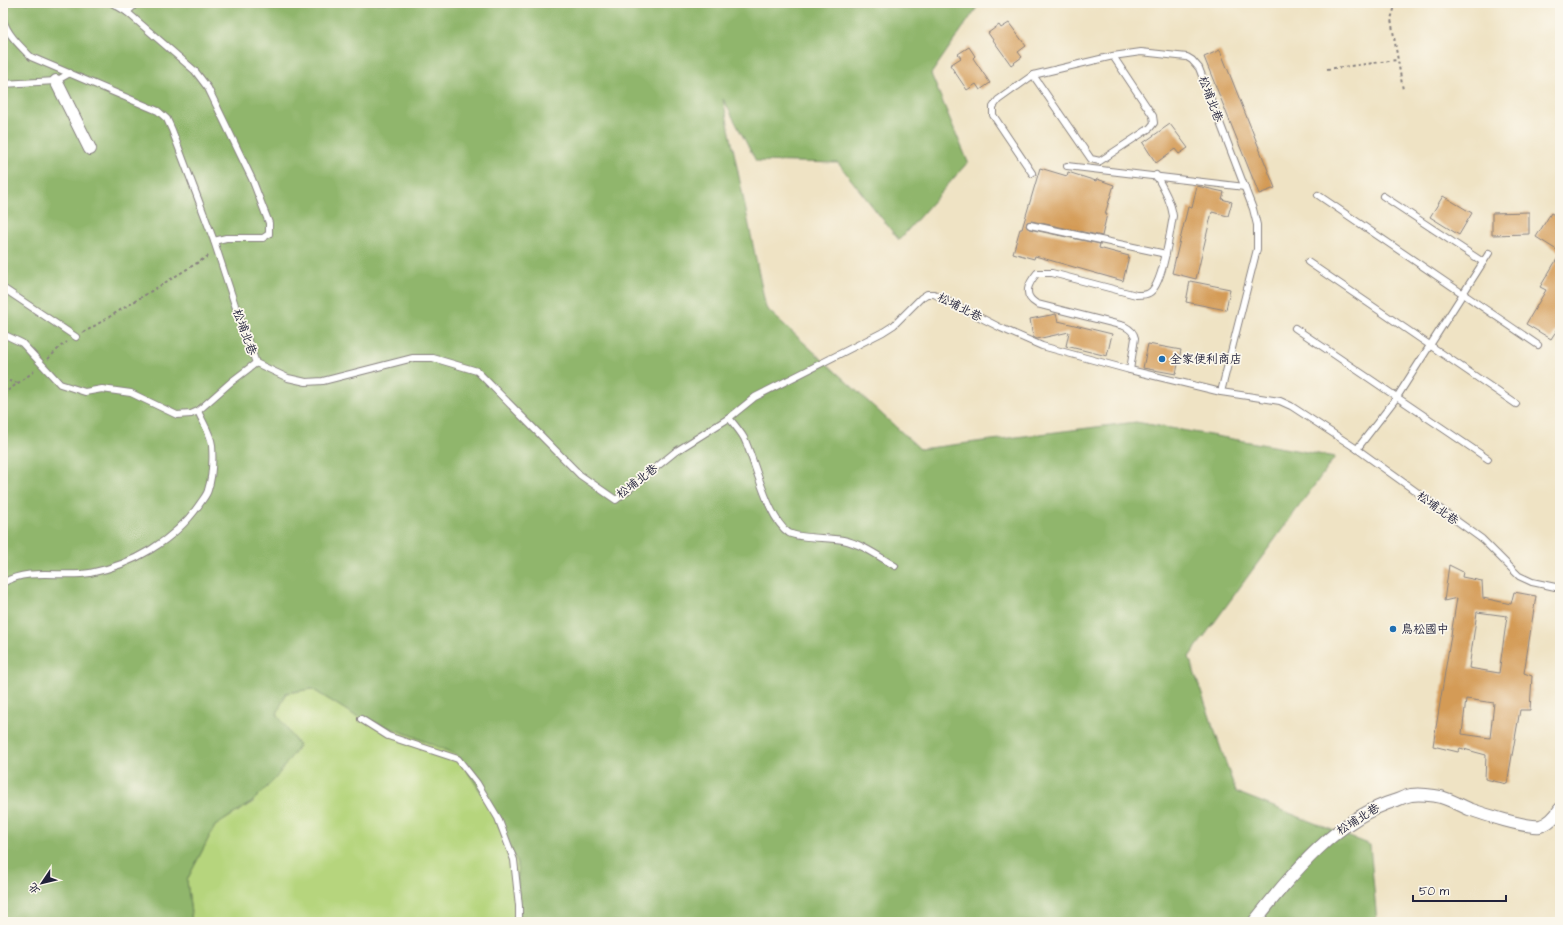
<svg xmlns="http://www.w3.org/2000/svg" width="1563" height="925" viewBox="0 0 1563 925" font-family="'Architects Daughter','LXGW WenKai TC',sans-serif">
<style>
.green{fill:#b6d57d;stroke:#6c7c5c}
.forest{fill:#90b66c;stroke:#596c54}
.building{fill:#d49b56;fill-rule:evenodd}
.lines{fill:none;stroke-linecap:round;stroke-linejoin:round}
.service-casing{stroke:#888280;stroke-width:8}
.minor-casing{stroke:#888280;stroke-width:14}
.path{stroke:#888280;stroke-width:2;stroke-dasharray:3 3;stroke-linecap:butt}
.service{stroke:#fff;stroke-width:6}
.minor{stroke:#fff;stroke-width:12}
.poi-dot{fill:#1f6fb2;stroke:#fbf7ec;stroke-width:1.5}
.labels{text-anchor:middle;stroke-width:3.5;stroke-linejoin:round;paint-order:stroke}
.street-label{font-size:12px;fill:#22223b;stroke:#fbf7ec}
.poi-label{font-size:12px;fill:#22223b;stroke:#fbf7ec;text-anchor:start}
</style>
<rect width="100%" height="100%" fill="#fbf7ec"/>
<filter id="ink" filterUnits="userSpaceOnUse"><feTurbulence type="fractalNoise" baseFrequency=".025" numOctaves="2"/><feDisplacementMap in="SourceGraphic" scale="8" xChannelSelector="R" yChannelSelector="G"/><feConvolveMatrix kernelMatrix="1 2 1 2 8 2 1 2 1" color-interpolation-filters="sRGB"/></filter>
<filter id="wash" filterUnits="userSpaceOnUse"><feTurbulence type="fractalNoise" baseFrequency=".012" numOctaves="4" result="noise"/><feDisplacementMap in="SourceGraphic" scale="16" xChannelSelector="R" yChannelSelector="G"/><feGaussianBlur stdDeviation="0.9" result="paint"/><feColorMatrix in="noise" values="0 0 0 0 0 0 0 0 0 0 0 0 0 0 0 0 0 1.4 0 .05"/><feComposite in="paint" operator="in"/></filter>
<g filter="url(#wash)">
<rect width="100%" height="100%" fill="#efe3c4"/>
<polygon class="green" points="312,689 354,715 410,735 457,755 488,803 518,864 517,910 514,922 192,922 187,880 215,826 253,802 277,714 286,693"/>
<polygon class="forest" points="3,3 980,3 931,74 968,162 899,240 838,163 756,161 723,99 766,308 920,449 1136,422 1335,457 1189,657 1236,792 1370,845 1377,922 514,922 517,910 518,864 488,803 457,755 410,735 354,715 312,689 286,693 277,714 299,746 275,779 252,802 215,826 187,880 192,922 3,922"/>
<g id="blocks">
<g class="building">
<polygon points="1009,23 1026,46 1018,52 1022,57 1011,65 988,33 999,25 1001,28"/>
<polygon points="969,47 975,56 973,58 990,83 980,90 976,84 967,90 950,65 961,58 958,54"/>
<polygon points="1220,50 1275,188 1259,194 1204,57"/>
<polygon points="1170,124 1188,148 1179,154 1175,149 1156,163 1143,143"/>
<polygon points="1040,168 1067,176 1068,172 1096,181 1097,179 1114,185 1105,214 1107,214 1102,236 1031,221 1027,222 1026,226 1029,229 1100,244 1099,248 1129,256 1123,281 1035,256 1034,259 1013,253 1020,229 1022,229"/>
<polygon points="1197,186 1224,192 1222,199 1232,202 1228,216 1212,212 1196,279 1172,273 1188,207 1192,208"/>
<polygon points="1443,196 1472,213 1459,235 1430,217"/>
<polygon points="1529,212 1529,234 1492,235 1492,213"/>
<polygon points="1551,213 1560,218 1560,252 1536,237"/>
<polygon points="1560,254 1560,325 1551,339 1526,324 1546,290 1540,287"/>
<polygon points="1190,281 1230,289 1226,310 1186,302"/>
<polygon points="1056,314 1058,321 1112,334 1107,356 1066,346 1069,332 1037,339 1033,337 1030,319"/>
<polygon points="1148,344 1181,350 1176,374 1143,368"/>
<path d="M 1449,565 L 1463,572 L 1462,577 L 1482,581 L 1483,598 L 1511,604 L 1514,592 L 1536,596 L 1524,673 L 1532,676 L 1530,710 L 1520,710 L 1507,784 L 1485,779 L 1486,755 L 1460,748 L 1458,752 L 1433,746 L 1457,598 L 1444,601 ZM 1477,612 L 1507,616 L 1499,673 L 1469,668 ZM 1466,699 L 1494,703 L 1490,738 L 1462,734 Z"/>
</g>
</g>
</g>
<g filter="url(#ink)">
<use href="#blocks" fill-opacity="0" stroke="#888280" stroke-width="1"/>
<g class="lines">
<defs>
<g id="service">
<polyline points="112,3 127,12 195,71 208,88 252,179 269,223 269,234 263,238 226,238 214,241"/>
<polyline points="127,12 137,3"/>
<path d="M 3,20 C 8,35 20,46 31,57 L 158,111 L 167,119 L 172,130 L 214,241 L 235,305 L 256,363 L 288,378 L 306,382 L 323,381 L 413,358 L 433,358 L 477,371 L 580,475 L 616,500 L 675,452 L 729,418 L 755,397 L 883,332 L 894,325 L 921,298 L 927,294 L 934,294 L 1001,328 L 1042,346 L 1130,370 L 1221,392 L 1280,401 L 1291,406 L 1357,449 L 1482,539 L 1519,576 L 1532,582 L 1560,588"/>
<polyline points="1033,75 1091,159 1100,161 1150,128 1154,123 1153,116 1113,56"/>
<polyline points="3,84 56,81 70,73"/>
<polyline points="1067,166 1245,187"/>
<polyline points="1032,173 993,115 993,107 998,100 1033,75 1113,56 1141,52 1187,57 1192,60 1199,68 1253,209 1257,225 1257,249 1221,392"/>
<polyline points="1318,195 1538,345"/>
<polyline points="1383,196 1483,262"/>
<polyline points="1030,225 1166,254"/>
<polyline points="1308,262 1516,404"/>
<polyline points="3,288 76,337"/>
<polyline points="1295,328 1488,459"/>
<polyline points="3,334 22,343 60,384 85,392 102,389 131,393 177,415 191,414 198,411 231,382 256,363"/>
<path d="M 1130,370 L 1135,338 C 1134,332 1130,329 1124,326 L 1037,304 C 1022,295 1028,284 1037,273 L 1052,273 L 1136,295 C 1140,295 1146,295 1149,293 C 1163,286 1170,231 1173,216 C 1171,201 1163,188 1156,175"/>
<path d="M 729,418 C 734,424 740,431 744,438 C 755,461 768,520 789,533 C 800,539 829,537 843,540 C 862,544 878,556 895,566"/>
<polyline points="1357,449 1397,397 1489,253"/>
<path d="M 3,583 C 30,567 61,578 90,573 C 132,565 174,541 199,505 C 202,500 207,495 208,490 C 213,475 213,460 212,445 C 211,434 202,421 198,411"/>
<polyline points="361,719 388,736 458,759 477,783 498,818 514,860 519,906 519,922"/>
</g>
<g id="minor">
<polyline points="56,81 90,149"/>
<path d="M 1254,922 C 1292,874 1336,818 1397,800 C 1401,798 1406,796 1411,795 C 1419,794 1433,795 1441,797 C 1451,800 1460,805 1469,809 C 1483,814 1526,828 1540,826 C 1548,824 1556,816 1560,809"/>
</g>
</defs>
<use href="#service" class="service-casing"/>
<use href="#minor" class="minor-casing"/>
<g class="path">
<polyline points="1396,3 1391,19 1403,90"/>
<polyline points="1327,69 1397,60"/>
<polyline points="83,333 210,255"/>
<polyline points="48,359 61,346 67,342"/>
<polyline points="3,380 19,383"/>
<polyline points="3,394 36,370"/>
</g>
<use href="#service" class="service"/>
<use href="#minor" class="minor"/>
</g>
</g>
<g class="poi-dot">
<circle cx="1162" cy="359" r="4"/>
<circle cx="1393" cy="629" r="4"/>
</g>
<g class="labels">
<g class="street-label">
<text transform="translate(1211 99) rotate(69)" y="4">松埔北巷</text>
<text transform="translate(960 307) rotate(27)" y="4">松埔北巷</text>
<text transform="translate(245 332) rotate(70)" y="4">松埔北巷</text>
<text transform="translate(637 481) rotate(-37)" y="4">松埔北巷</text>
<text transform="translate(1438 508) rotate(36)" y="4">松埔北巷</text>
<text transform="translate(1358 819) rotate(-32)" y="4">松埔北巷</text>
</g>
<g class="poi-label">
<text x="1170" y="363">全家便利商店</text>
<text x="1401" y="633">鳥松國中</text>
</g>
</g>
<rect width="1563" height="925" fill="none" stroke="#fbf7ec" stroke-width="16"/>
<g transform="translate(42 883) rotate(235)" stroke="#fbf7ec" stroke-width="3" paint-order="stroke">
<path d="M0-3L7 15L0 10L-7 15Z" fill="#22223b"/>
<text y="-6" font-size="11" font-weight="bold" text-anchor="middle" fill="#22223b">北</text>
</g>
<path d="M1413 895v6h93v-6" fill="none" stroke="#22223b" stroke-width="2"/>
<text x="1419" y="895" font-size="12" fill="#22223b" stroke="#fbf7ec" stroke-width="3" paint-order="stroke">50 m</text>
</svg>
